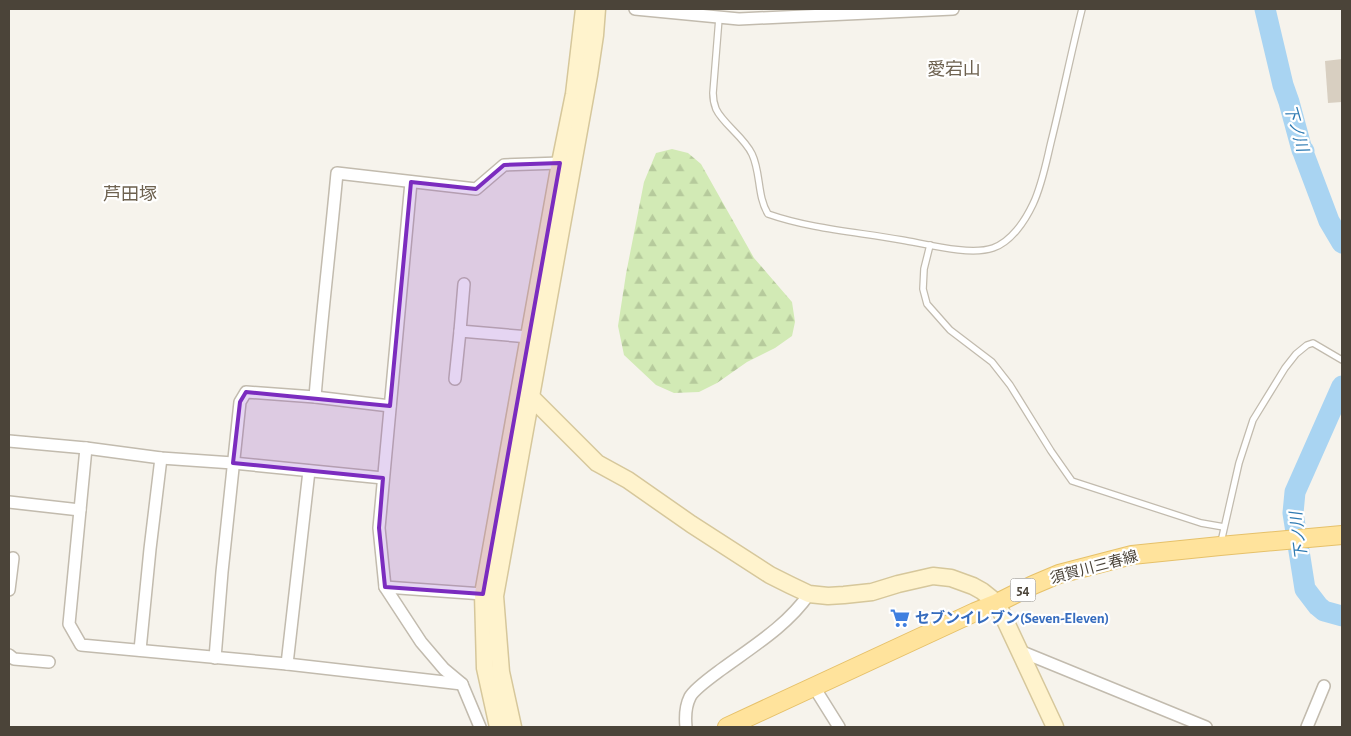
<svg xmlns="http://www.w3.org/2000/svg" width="1351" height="736" viewBox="0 0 1351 736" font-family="'Alegreya Sans','Noto Sans JP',sans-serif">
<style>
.forest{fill:url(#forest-firs)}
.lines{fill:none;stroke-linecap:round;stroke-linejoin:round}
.river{stroke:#a9d4f2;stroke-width:21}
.building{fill:#d8cfc1}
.lane-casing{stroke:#c2bbae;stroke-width:8}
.street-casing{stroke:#c2bbae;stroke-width:14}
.secondary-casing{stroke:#d6c79b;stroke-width:19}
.primary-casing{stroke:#e6c16a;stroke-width:20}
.lane{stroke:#fff;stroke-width:5.5}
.street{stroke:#fff;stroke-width:11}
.secondary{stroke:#fff3cd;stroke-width:16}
.primary{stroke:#ffe39c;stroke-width:18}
.marked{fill:#7b2cbf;fill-opacity:0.2;stroke:#7b2cbf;stroke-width:4;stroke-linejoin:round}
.labels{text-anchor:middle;stroke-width:4.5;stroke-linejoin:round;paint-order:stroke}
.shield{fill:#fff;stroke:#817c74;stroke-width:1}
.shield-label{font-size:14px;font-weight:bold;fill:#4b4439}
.street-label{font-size:15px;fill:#4b4439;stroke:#fff}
.shop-label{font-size:15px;font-weight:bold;fill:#366cbe;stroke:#fff;text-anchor:start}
.water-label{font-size:16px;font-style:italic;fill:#2e7ab2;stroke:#fff}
.quarter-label{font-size:18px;fill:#6e6250;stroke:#fff}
</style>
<defs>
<pattern id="forest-firs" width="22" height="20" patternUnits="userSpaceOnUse" patternTransform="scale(1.25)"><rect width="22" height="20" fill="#d2eab5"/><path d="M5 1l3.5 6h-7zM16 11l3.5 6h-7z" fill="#b6ca9c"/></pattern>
</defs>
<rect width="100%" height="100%" fill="#f6f3ec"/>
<polygon class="forest" points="672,149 688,153 701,164 754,258 792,302 795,322 792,336 775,348 747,362 717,383 699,392 674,393 656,385 624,355 618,326 626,274 644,182 656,153"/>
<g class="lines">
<g class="river">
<polyline points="1265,9 1283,85 1289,102 1302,150 1304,151 1303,152 1329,221 1342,243"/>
<polyline points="1342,386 1295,492 1293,513 1305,589 1318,606 1324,611 1342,616"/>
</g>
</g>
<polygon class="building" points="1342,59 1342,102 1328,103 1325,61"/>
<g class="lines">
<defs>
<g id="lane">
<path d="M 719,18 L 713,93 C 713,99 714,104 716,109 C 723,124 744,137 752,154 C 761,173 757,196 768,214 C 811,229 857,232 902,240 C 926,244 970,256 993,248 C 1011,242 1025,221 1033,204 C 1042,185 1046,163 1051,142 C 1062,98 1071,53 1082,9"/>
<polyline points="930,245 924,269 923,289 927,304 950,330 992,362 1010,385 1051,451 1072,481 1201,523 1224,527"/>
<polyline points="1221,542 1239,463 1253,420 1285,368 1296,354 1307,345 1313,343 1342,360"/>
</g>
<g id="street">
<polyline points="635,9 739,19 953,9"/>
<polyline points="411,182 379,528 385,587 421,642 444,669 462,684 480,727"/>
<polyline points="464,284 460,331 529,337"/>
<polyline points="455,379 460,331"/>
<path d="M 315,397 C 321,323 330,248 337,173 L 476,189 L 504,165 L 560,163"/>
<polyline points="9,441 86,448 161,458 233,463 383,478"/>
<polyline points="86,448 69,624 81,645 287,664 462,684"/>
<polyline points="9,502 80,510"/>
<polyline points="385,587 483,594"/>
<polyline points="9,590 13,558"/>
<polyline points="140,650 150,549 161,458"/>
<polyline points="1020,651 1206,727"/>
<polyline points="9,655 14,659 49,662"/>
<polyline points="215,658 222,572 240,402 246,392 315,397 390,406"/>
<polyline points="287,664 309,471"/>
<polyline points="814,687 839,727"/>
<path d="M 686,727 C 685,717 685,707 690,697 C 694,689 714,675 722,669 C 752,647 788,625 809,594"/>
<polyline points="1307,727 1324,686"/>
</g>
<g id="secondary">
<polyline points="524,393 530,396 597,463 628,480 691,524 770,575 790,585 809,594 828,596 844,595 872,592 898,584 933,576 951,578 973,586 982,591 997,603 1055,727"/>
<polyline points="498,727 485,668 483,594 560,163 574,94 584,9"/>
<polyline points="513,727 501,672 495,596 589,75 595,35 597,9"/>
</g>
<polyline id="primary" points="727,727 975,612 997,603 1033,585 1059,574 1132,555 1220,546 1342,535"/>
</defs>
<use href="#lane" class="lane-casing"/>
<use href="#street" class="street-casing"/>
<use href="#secondary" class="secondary-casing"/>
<use href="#primary" class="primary-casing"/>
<use href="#lane" class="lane"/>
<use href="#street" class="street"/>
<use href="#secondary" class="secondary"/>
<use href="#primary" class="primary"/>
</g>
<path class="marked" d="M 560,163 L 483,594 L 385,587 L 379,528 L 383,478 L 233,463 L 240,402 L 246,392 L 390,406 L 411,182 L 476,189 L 504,165 Z"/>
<defs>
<symbol id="supermarket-bare" viewBox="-9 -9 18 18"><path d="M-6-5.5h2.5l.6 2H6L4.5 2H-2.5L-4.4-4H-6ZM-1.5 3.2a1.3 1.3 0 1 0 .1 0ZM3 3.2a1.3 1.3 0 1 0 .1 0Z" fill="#3f7fe0" stroke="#fff" stroke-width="2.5" paint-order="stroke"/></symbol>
</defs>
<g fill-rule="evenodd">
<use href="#supermarket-bare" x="886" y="604" width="28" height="28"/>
</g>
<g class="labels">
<rect class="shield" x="1010.5" y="578.5" width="25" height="23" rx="4"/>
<g class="shield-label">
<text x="1023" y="595">54</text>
</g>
<g class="street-label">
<text transform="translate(1094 567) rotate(-15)" y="5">須賀川三春線</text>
</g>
<g class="shop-label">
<text x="915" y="623">セブンイレブン(Seven-Eleven)</text>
</g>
<g class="water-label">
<text transform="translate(1297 128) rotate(74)" y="6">下ノ川</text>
<text transform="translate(1298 536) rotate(-97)" y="6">下ノ川</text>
</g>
<g class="quarter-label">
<text x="954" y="75">愛宕山</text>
<text x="130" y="200">芦田塚</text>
</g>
</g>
<rect width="1351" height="736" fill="none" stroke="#4b4439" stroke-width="20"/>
</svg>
